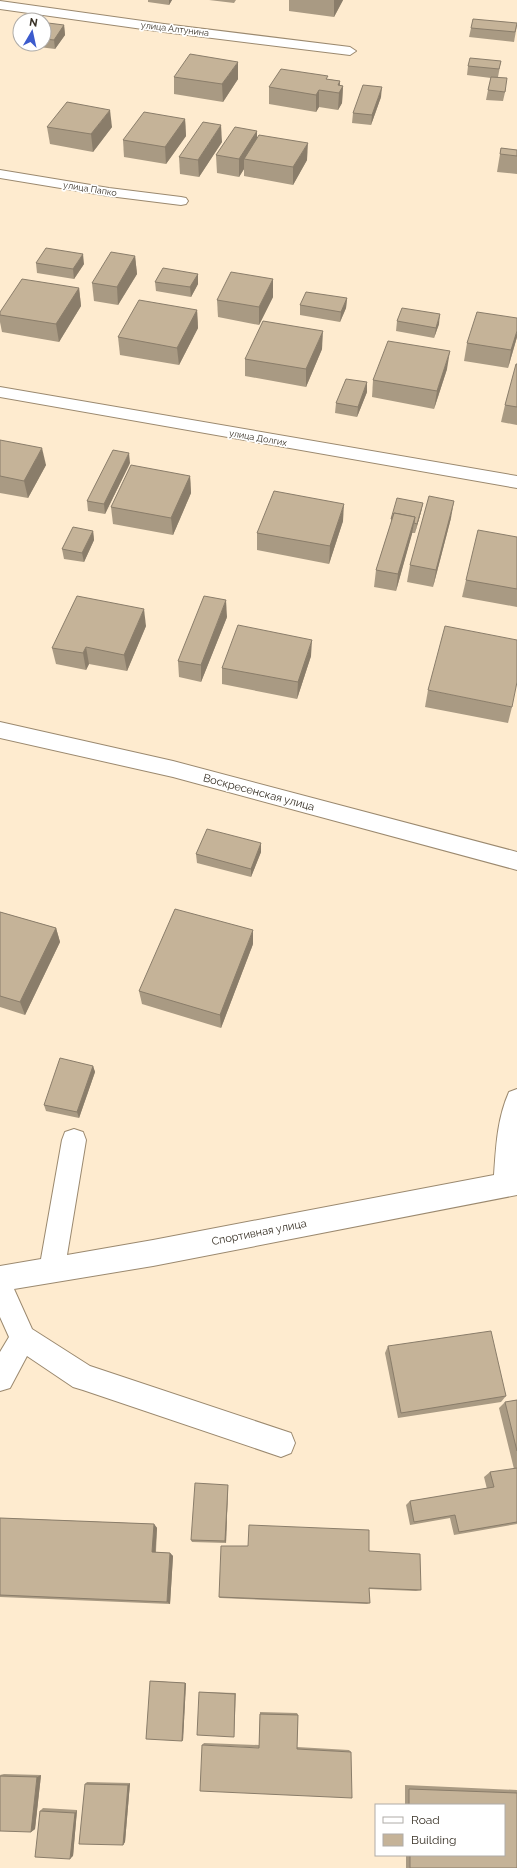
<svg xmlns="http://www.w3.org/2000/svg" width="517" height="1868" viewBox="0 0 517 1868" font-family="Raleway,sans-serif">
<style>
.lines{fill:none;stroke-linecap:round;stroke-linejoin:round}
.minor-casing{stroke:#9b896f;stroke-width:2}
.minor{fill:#fff;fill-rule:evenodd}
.wall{fill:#a99a83}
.shaded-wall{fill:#8a7d6a}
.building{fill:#c5b398;stroke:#8a7d6a}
.labels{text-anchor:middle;stroke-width:3.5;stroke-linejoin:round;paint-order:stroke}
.far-street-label{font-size:9px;fill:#373025;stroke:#fff}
.street-label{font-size:11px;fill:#373025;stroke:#fff}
</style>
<rect width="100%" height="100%" fill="#feebcf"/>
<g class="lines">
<defs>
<g id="minor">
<polygon points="0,1 164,24 350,47 356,51 350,55 164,32 0,9"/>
<polygon points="0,170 109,188 181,197 186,198 188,201 186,204 181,205 109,196 0,178"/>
<polygon points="0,387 517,476 517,488 0,397"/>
<polygon points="0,722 173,761 517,852 517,870 173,777 0,738"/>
<path d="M 517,1089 L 517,1195 L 153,1266 L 14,1289 L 32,1329 L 90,1366 L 291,1433 L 295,1443 L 291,1453 L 281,1457 L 83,1390 L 73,1387 L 27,1356 L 10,1388 L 0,1391 L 0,1352 L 9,1337 L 0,1317 L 0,1266 L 41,1259 L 62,1140 L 65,1132 L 74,1129 L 83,1132 L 86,1140 L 67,1255 L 153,1240 L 494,1175 C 496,1147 497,1119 509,1092 Z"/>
</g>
</defs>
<use href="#minor" class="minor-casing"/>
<use href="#minor" class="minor"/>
</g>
<g class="wall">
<polygon points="148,0 172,0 169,5 148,2"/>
<polygon points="209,0 236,0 234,3"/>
<polygon points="289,0 343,0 334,17 289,11"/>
<polygon points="64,25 65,35 55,49 39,47 39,44 44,44 44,29"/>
<polygon points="517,25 514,42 469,37 471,28"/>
<polygon points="501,61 498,77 506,88 503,101 486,100 488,90 491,78 467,75 468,66"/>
<polygon points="174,77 238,79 223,102 174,94"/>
<polygon points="328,79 340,81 340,85 343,86 342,103 338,110 319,107 316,112 269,104 269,87"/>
<polygon points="381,97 371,125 352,123 353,113"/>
<polygon points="185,119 186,136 166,164 124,157 123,140"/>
<polygon points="47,127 112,127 93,152 50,144"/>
<polygon points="257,131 257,138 307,160 293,185 244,176 244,169 239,177 217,173 216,155"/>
<polygon points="222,142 199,177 180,174 179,157"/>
<polygon points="501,148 517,150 517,174 497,172"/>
<polygon points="135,256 137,274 118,305 94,301 92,283"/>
<polygon points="36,263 84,264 74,279 37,273"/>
<polygon points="198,274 198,284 191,297 156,291 155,282"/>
<polygon points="273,279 273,297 259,325 218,317 217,300"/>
<polygon points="79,288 81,306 59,342 2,332 0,322 0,312"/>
<polygon points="347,298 346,308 340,322 300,315 300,305"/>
<polygon points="197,310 198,328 179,365 120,355 118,337"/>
<polygon points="517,318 517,337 508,368 464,361 467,343"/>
<polygon points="397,321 439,324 434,338 396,331"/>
<polygon points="322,349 306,387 245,376 245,359"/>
<polygon points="517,364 517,425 501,422 505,405"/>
<polygon points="447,369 434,409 372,397 373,380"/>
<polygon points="367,392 357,417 335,413 336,403"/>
<polygon points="0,440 46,465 28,498 0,493"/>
<polygon points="130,463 105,514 88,511 87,501"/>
<polygon points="190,476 191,493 173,535 113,524 111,507"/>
<polygon points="423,503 421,512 415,533 412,533 396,591 374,587 376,570 391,523 391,519"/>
<polygon points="451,518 433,587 407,582 410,565"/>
<polygon points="343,521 329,564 257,550 257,533"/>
<polygon points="93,531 94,540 84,562 64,559 62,549"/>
<polygon points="517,537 517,607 462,597 466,580"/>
<polygon points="227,617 201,682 179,677 178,661"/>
<polygon points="146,626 127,671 89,664 86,670 56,664 52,648"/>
<polygon points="311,656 297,699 222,684 222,668"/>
<polygon points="428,690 512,707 508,723 425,707"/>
<polygon points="261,843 261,852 251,877 197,863 196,854"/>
<polygon points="0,912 56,928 60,942 25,1015 0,1007"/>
<polygon points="253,944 221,1028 142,1004 139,991"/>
<polygon points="93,1066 95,1072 79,1118 46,1111 44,1105"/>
<polygon points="388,1346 506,1396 501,1402 398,1418 385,1353"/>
<polygon points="517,1400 517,1524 454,1535 450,1518 410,1525 406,1505 410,1501 487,1489 484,1477 490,1472 514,1469 499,1408 505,1402"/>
<polygon points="228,1485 228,1488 226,1543 192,1542 191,1540"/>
<polygon points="0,1518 154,1524 157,1528 156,1552 170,1553 173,1556 170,1604 0,1597"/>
<polygon points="369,1551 421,1590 416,1591 369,1589 370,1603 367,1604 220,1598 219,1597"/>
<polygon points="150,1681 152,1681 186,1683 183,1740 182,1741"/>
<polygon points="199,1692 200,1692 236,1693 234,1737"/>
<polygon points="260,1712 297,1713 298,1715 297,1747 349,1750 351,1752 202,1745 204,1743 259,1745"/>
<polygon points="4,1774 41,1775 35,1829 31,1832 0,1775"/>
<polygon points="87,1782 130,1783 125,1842 123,1845 85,1784"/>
<polygon points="405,1785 517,1790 517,1868 406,1868 406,1855 504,1855 504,1805 405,1805"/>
<polygon points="43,1808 77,1810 73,1856 40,1811"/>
</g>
<g class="shaded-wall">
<polygon points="169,0 172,0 169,5"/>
<polygon points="334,0 343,0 334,17"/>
<polygon points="64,25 65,35 55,49 54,40"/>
<polygon points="238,62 238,79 223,102 222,84"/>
<polygon points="340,81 339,92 343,86 342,103 338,110 339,93 338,85"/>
<polygon points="382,87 381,97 371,125 372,115"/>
<polygon points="319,90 319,107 316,112 316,95"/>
<polygon points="110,110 112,127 93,152 91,134"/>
<polygon points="185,119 186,136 166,164 165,147"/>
<polygon points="221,125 222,142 199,177 198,160"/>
<polygon points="257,131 257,148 244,159 244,169 239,177 239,159"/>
<polygon points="308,143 307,160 293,185 293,167"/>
<polygon points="83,254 84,264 74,279 73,269"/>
<polygon points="135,256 137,274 118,305 117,287"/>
<polygon points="198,274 198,284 191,297 190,287"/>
<polygon points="273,279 273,297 259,325 259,307"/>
<polygon points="79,288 81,306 59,342 56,324"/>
<polygon points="347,298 346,308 340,322 341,312"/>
<polygon points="197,310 198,328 179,365 177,348"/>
<polygon points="440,314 439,324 434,338 436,328"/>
<polygon points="323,331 322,349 306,387 306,369"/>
<polygon points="517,331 517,337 508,368 511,350"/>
<polygon points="450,351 447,369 434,409 437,391"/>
<polygon points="367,382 367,392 357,417 358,407"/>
<polygon points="42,448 46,465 28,498 24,481"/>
<polygon points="129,453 130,463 105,514 104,504"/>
<polygon points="190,476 191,493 173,535 171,518"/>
<polygon points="454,501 451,518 433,587 436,570"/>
<polygon points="423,503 421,512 415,533 417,524"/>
<polygon points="344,504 343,521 329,564 330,546"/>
<polygon points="415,517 412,534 396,591 398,574"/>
<polygon points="93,531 94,540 84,562 82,553"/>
<polygon points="226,600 227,617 201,682 201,665"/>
<polygon points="144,609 146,626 127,671 124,655"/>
<polygon points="312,640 311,656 297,699 298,682"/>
<polygon points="86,647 89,664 86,670 83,653"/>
<polygon points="261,843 261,852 251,877 251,869"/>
<polygon points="56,928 60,942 25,1015 20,1002"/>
<polygon points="253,930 253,944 221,1028 220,1015"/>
<polygon points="93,1066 95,1072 79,1118 77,1112"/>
<polygon points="228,1485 228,1488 226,1543 225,1541"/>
<polygon points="154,1524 157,1528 155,1556 152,1552"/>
<polygon points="170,1553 173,1556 170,1604 167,1602"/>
<polygon points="185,1683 186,1683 183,1740 182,1741"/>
<polygon points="41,1775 35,1829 31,1832 37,1777"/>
<polygon points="130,1783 125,1842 123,1845 128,1785"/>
<polygon points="77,1810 73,1856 70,1859 75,1813"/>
</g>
<g class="building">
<polygon points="473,19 517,23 515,32 471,28"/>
<polygon points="48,23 64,25 54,40 44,39 44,29"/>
<polygon points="190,54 238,62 222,84 174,77"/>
<polygon points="470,58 501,61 499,69 468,66"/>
<polygon points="281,69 328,76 326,79 340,81 338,85 343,86 339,93 319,90 316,95 269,87"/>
<polygon points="491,77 507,78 505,92 488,90"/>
<polygon points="363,85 382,87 372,115 353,113"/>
<polygon points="67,102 110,110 91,134 47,127"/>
<polygon points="144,112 185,119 165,147 123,140"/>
<polygon points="203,122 221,125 198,160 179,157"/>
<polygon points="235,127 257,131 239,159 216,155"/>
<polygon points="259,135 308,143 293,167 244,159"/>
<polygon points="501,148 517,150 517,156 500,154"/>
<polygon points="46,248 83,254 73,269 36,263"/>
<polygon points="111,252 135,256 117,287 92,283"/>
<polygon points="163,268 198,274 190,287 155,282"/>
<polygon points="231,272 273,279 259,307 217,300"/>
<polygon points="22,279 79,288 56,324 0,315 0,312"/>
<polygon points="306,292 347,298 341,312 300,305"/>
<polygon points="139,300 197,310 177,348 118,337"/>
<polygon points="402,308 440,314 436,328 397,321"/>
<polygon points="477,312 517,318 517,331 511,350 467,343"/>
<polygon points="263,321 323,331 306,369 245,359"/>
<polygon points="388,341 450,351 437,391 373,380"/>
<polygon points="516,364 517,364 517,407 505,405"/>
<polygon points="346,379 367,382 358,407 336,403"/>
<polygon points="0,440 42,448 24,481 0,476"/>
<polygon points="113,450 129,453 104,504 87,501"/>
<polygon points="131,465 190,476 171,518 111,507"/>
<polygon points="274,491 344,504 330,546 257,533"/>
<polygon points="429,496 454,501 436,570 410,565"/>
<polygon points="397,498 423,503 417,524 414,523 415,517 394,513 392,519 391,519"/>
<polygon points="394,513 415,517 398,574 376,570"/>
<polygon points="73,527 93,531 82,553 62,549"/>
<polygon points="478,530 517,537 517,589 466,580"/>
<polygon points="77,596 144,609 124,655 86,647 83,653 52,648"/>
<polygon points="204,596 226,600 201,665 178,661"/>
<polygon points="238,625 312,640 298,682 222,668"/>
<polygon points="445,626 517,640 517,682 512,707 428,690"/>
<polygon points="207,829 261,843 251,869 196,854"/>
<polygon points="175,909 253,930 220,1015 139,991"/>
<polygon points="0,912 56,928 20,1002 0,996"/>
<polygon points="60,1058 93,1066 77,1112 44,1105"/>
<polygon points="491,1331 506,1396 401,1413 388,1346"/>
<polygon points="517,1400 517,1451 505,1402"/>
<polygon points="517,1468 517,1522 459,1532 455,1515 414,1522 410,1501 494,1487 490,1472"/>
<polygon points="195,1483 228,1485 225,1541 191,1540"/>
<polygon points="0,1518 154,1524 152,1552 170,1553 167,1602 0,1595"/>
<polygon points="249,1525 369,1530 369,1551 420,1554 421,1590 369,1588 370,1603 219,1597 221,1546 248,1546"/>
<polygon points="150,1681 185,1683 182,1741 146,1739"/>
<polygon points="199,1692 235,1694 234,1737 197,1735"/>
<polygon points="260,1714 298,1715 297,1749 351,1752 352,1798 200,1791 202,1745 259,1748"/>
<polygon points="0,1776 37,1777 31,1832 0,1831"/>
<polygon points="85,1784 128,1785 123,1845 79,1844"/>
<polygon points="409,1789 517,1793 517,1868 410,1868 410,1855 504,1855 504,1805 409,1805"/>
<polygon points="40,1811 75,1813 70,1859 35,1857"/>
</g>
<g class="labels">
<g class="far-street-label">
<text transform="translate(175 29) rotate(7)" y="3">улица Алтунина</text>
<text transform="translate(90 189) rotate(9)" y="3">улица Папко</text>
<text transform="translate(258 438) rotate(10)" y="3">улица Долгих</text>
</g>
<g class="street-label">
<text transform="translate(259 792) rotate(15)" y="4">Воскресенская улица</text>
<text transform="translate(259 1232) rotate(-11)" y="4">Спортивная улица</text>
</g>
</g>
<rect x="375" y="1804" width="130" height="52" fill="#ffffff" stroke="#afaca8"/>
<rect x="383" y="1817" width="20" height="6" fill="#ffffff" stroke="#afaca8"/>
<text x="411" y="1824" font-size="12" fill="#373025">Road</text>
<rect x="383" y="1834" width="20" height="12" fill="#c5b398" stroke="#afaca8"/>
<text x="411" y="1844" font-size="12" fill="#373025">Building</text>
<g transform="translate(32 32) rotate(9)"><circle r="19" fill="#ffffff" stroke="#afaca8"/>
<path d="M0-3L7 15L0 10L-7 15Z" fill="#3c5bcd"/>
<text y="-6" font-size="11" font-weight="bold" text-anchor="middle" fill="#373025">N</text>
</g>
</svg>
